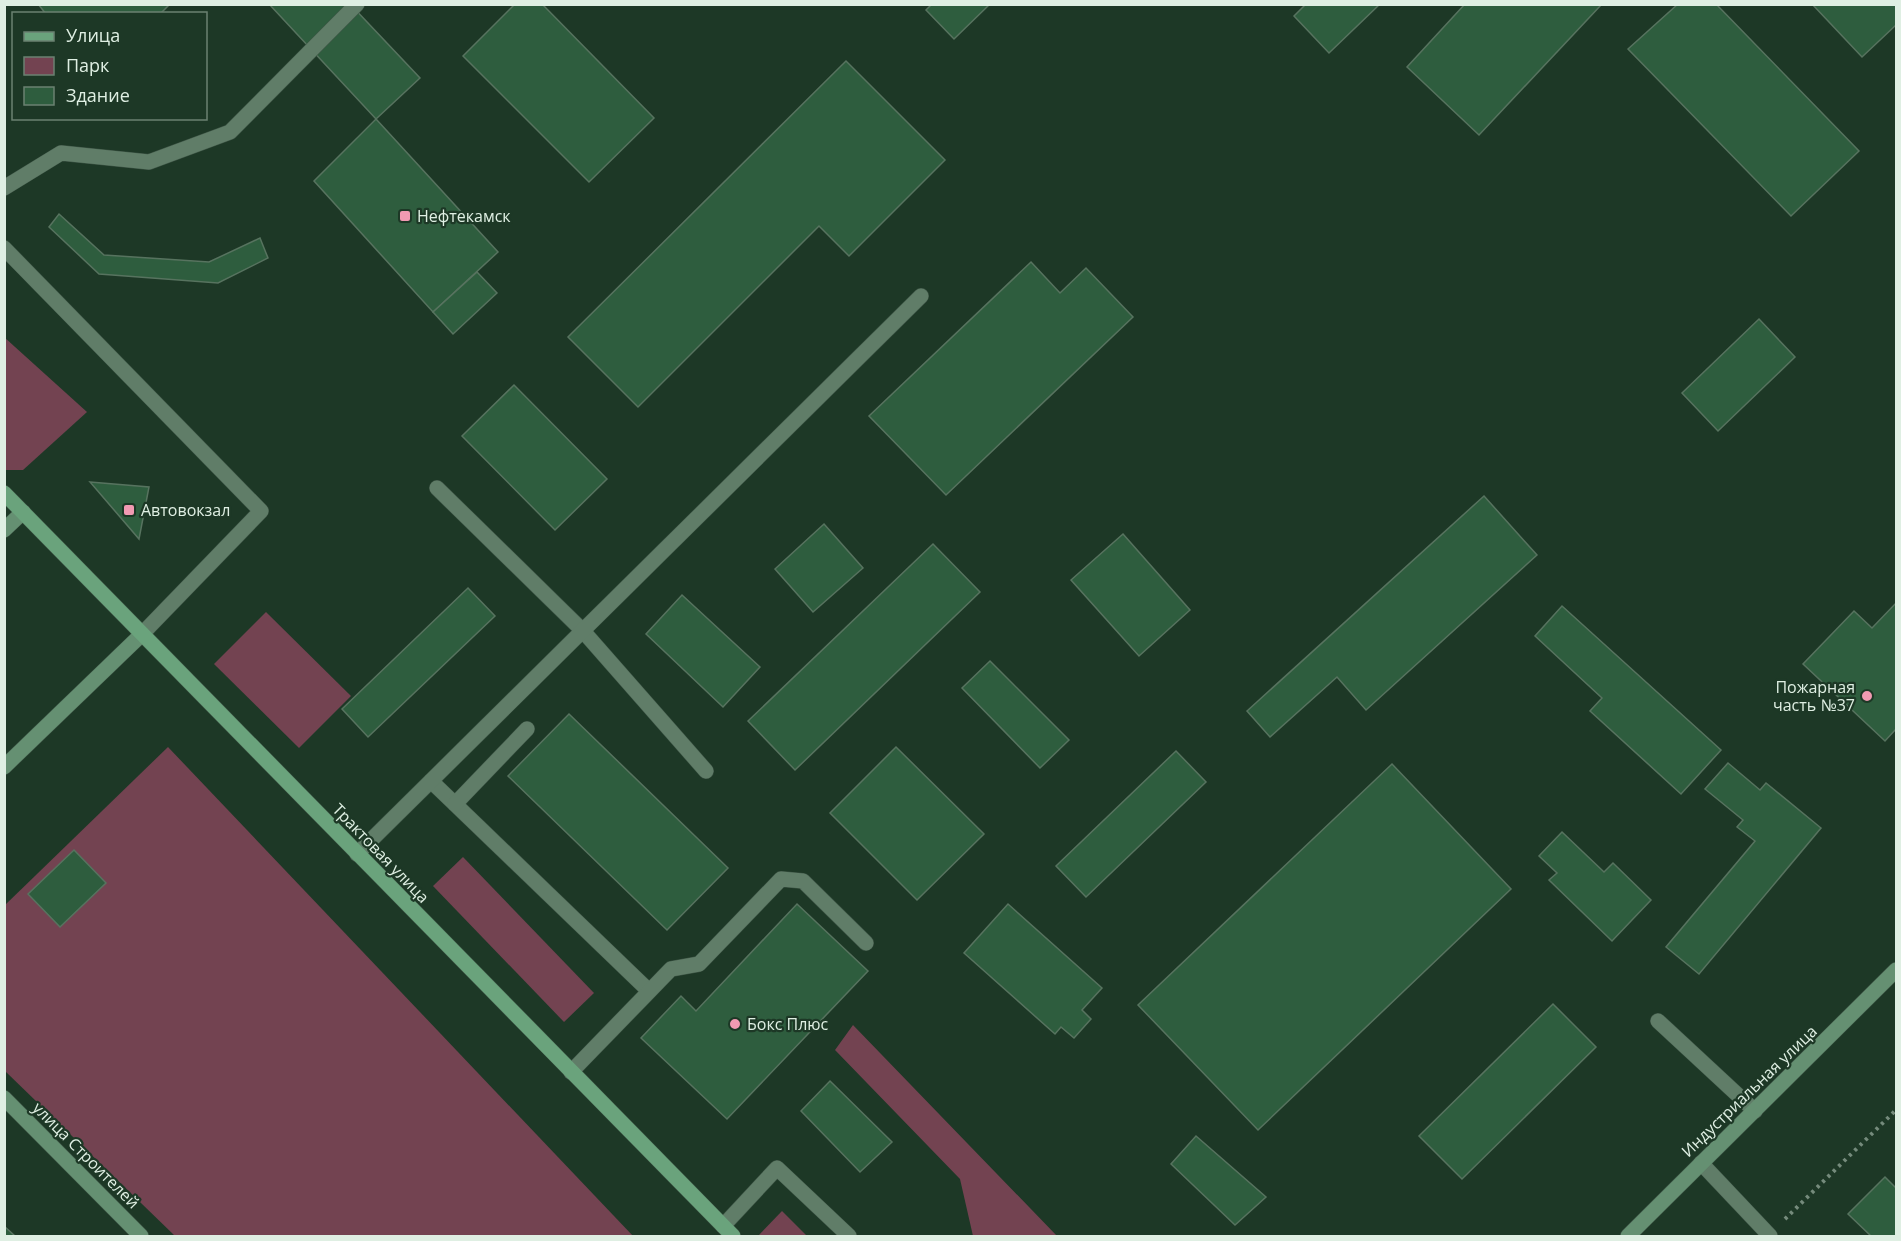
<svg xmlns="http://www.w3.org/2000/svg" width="1901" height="1241" viewBox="0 0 1901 1241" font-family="'Open Sans',sans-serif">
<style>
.green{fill:#734351}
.building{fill:#2e5d3e;stroke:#57735f;stroke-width:1.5}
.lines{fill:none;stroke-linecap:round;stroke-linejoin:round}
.service-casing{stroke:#3e5546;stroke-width:16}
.secondary-casing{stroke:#3e5546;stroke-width:16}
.primary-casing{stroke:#3e5546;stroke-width:16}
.path{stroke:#758b7c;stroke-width:4;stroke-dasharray:3 4.5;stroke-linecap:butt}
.service{stroke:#607d68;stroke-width:15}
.secondary{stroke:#659072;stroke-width:15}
.primary{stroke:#6aa37c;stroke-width:15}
.poi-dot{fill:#f19ab2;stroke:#1d3826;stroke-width:2}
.labels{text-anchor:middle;stroke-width:4.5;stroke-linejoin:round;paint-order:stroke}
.poi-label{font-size:16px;fill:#dfefe3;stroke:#1d3826;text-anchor:start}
.street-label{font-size:16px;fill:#dfefe3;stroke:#1d3826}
</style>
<rect width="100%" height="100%" fill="#1d3826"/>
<g class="green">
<polygon points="4,337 87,412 23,470 5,470"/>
<polygon points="266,612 351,696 299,748 214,664"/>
<polygon points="168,747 633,1236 175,1236 5,1071 4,906"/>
<polygon points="463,857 594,993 564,1022 433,886"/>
<polygon points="853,1025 1057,1236 973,1236 960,1179 835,1050"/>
<polygon points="782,1211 807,1236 758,1236"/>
</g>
<g class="building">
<polygon points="38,4 170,4 160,14 46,14"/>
<polygon points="269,4 350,4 420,78 376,119"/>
<polygon points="515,4 542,4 654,118 589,182 463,56"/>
<polygon points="932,4 990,4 954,39 926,10"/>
<polygon points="1306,4 1380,4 1329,53 1294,16"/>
<polygon points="1465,4 1602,4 1479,135 1407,67"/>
<polygon points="1678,4 1716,4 1859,151 1791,216 1628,49"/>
<polygon points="1812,4 1896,4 1896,25 1862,57"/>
<polygon points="846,61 945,160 849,256 819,226 638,407 568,337"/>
<polygon points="376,119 498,252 433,312 314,181"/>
<polygon points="59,214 104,255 209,262 260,238 268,258 218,283 99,274 49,227"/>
<polygon points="1031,262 1060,293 1086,268 1133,317 946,495 869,416"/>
<polygon points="477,272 497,293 453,334 433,312"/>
<polygon points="1759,319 1795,357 1718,431 1682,393"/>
<polygon points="514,385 607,479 555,530 462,436"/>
<polygon points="90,482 149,487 139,539"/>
<polygon points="1484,496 1537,555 1366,710 1337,677 1270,737 1247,711"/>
<polygon points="824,524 863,568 813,612 775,569"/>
<polygon points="1123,534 1190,610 1139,656 1071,580"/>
<polygon points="933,544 980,592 795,770 748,721"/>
<polygon points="468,588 495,616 368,737 342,709"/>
<polygon points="682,595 760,667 723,707 646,634"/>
<polygon points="1896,603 1896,729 1885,741 1803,664 1854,611 1872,628"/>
<polygon points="1562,606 1721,750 1681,794 1590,711 1602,698 1535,636"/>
<polygon points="990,661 1069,740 1040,768 962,688"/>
<polygon points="569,714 728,868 667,930 508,776"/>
<polygon points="896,747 984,834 917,900 830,813"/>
<polygon points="1176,751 1206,782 1086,897 1056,866"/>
<polygon points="1728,763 1760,790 1766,783 1821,828 1699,974 1666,947 1755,841 1737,827 1743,820 1705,789"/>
<polygon points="1392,764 1511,889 1258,1130 1138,1005"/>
<polygon points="1562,832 1604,872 1613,863 1651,900 1612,941 1549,880 1557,873 1539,856"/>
<polygon points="74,850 106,883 60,927 28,894"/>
<polygon points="797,904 868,971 727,1119 641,1038 681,996 696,1011"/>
<polygon points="1008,904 1102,988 1082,1010 1091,1019 1074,1038 1061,1027 1055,1034 964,953"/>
<polygon points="1553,1004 1596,1047 1462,1179 1419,1136"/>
<polygon points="830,1081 892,1142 860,1172 801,1111"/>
<polygon points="1196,1136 1266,1197 1235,1225 1171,1164"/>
<polygon points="1885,1177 1896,1188 1896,1236 1871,1236 1848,1214"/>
<polygon points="4,1226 15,1236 4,1236"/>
</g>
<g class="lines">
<defs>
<g id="service">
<polyline points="4,188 61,153 149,162 230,132 357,4"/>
<polyline points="4,248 261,511 142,634"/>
<polyline points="437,488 583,631 706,771"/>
<polyline points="431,781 649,991"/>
<polyline points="455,804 527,729"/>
<polyline points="357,854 921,296"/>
<polyline points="1658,1021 1755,1111"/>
<polyline points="571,1072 671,969 699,964 781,879 803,881 866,943"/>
<polyline points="1701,1163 1770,1236"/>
<polyline points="723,1226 777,1168 849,1236"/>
</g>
<g id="secondary">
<polyline points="4,530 23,512"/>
<polyline points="4,767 142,634"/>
<polyline points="4,1098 141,1236"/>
<polyline points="1628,1236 1896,970"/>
</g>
<polyline id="primary" points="4,493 733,1236"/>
</defs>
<use href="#service" class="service-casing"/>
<use href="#secondary" class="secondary-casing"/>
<use href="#primary" class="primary-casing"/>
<polyline class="path" points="1785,1219 1896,1110"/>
<use href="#service" class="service"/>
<use href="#secondary" class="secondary"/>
<use href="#primary" class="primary"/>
</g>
<g class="poi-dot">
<rect x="399" y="210" width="12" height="12" rx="3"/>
<rect x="123" y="504" width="12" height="12" rx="3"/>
<circle cx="1867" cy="696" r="6"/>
<circle cx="735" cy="1024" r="6"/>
</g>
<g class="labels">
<g class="poi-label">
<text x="417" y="222">Нефтекамск</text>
<text x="141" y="516">Автовокзал</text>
<text x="1855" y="693" text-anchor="end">Пожарная<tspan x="1855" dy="18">часть №37</tspan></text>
<text x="747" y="1030">Бокс Плюс</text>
</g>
<g class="street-label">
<text transform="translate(381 853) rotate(46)" y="6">Трактовая улица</text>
<text transform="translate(1749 1091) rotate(-44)" y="6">Индустриальная улица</text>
<text transform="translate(86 1155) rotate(45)" y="6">улица Строителей</text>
</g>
</g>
<rect width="1901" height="1241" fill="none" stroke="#dfefe3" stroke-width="12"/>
<rect x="12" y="12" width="195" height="108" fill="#1d3826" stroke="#6b8172" stroke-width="1.5"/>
<rect x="24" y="32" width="30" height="9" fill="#6aa37c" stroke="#6b8172" stroke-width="1.5"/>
<text x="66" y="42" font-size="18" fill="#dfefe3">Улица</text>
<rect x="24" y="57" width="30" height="18" fill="#734351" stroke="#6b8172" stroke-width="1.5"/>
<text x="66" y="72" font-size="18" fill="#dfefe3">Парк</text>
<rect x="24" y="87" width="30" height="18" fill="#2e5d3e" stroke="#6b8172" stroke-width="1.5"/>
<text x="66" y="102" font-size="18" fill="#dfefe3">Здание</text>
</svg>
